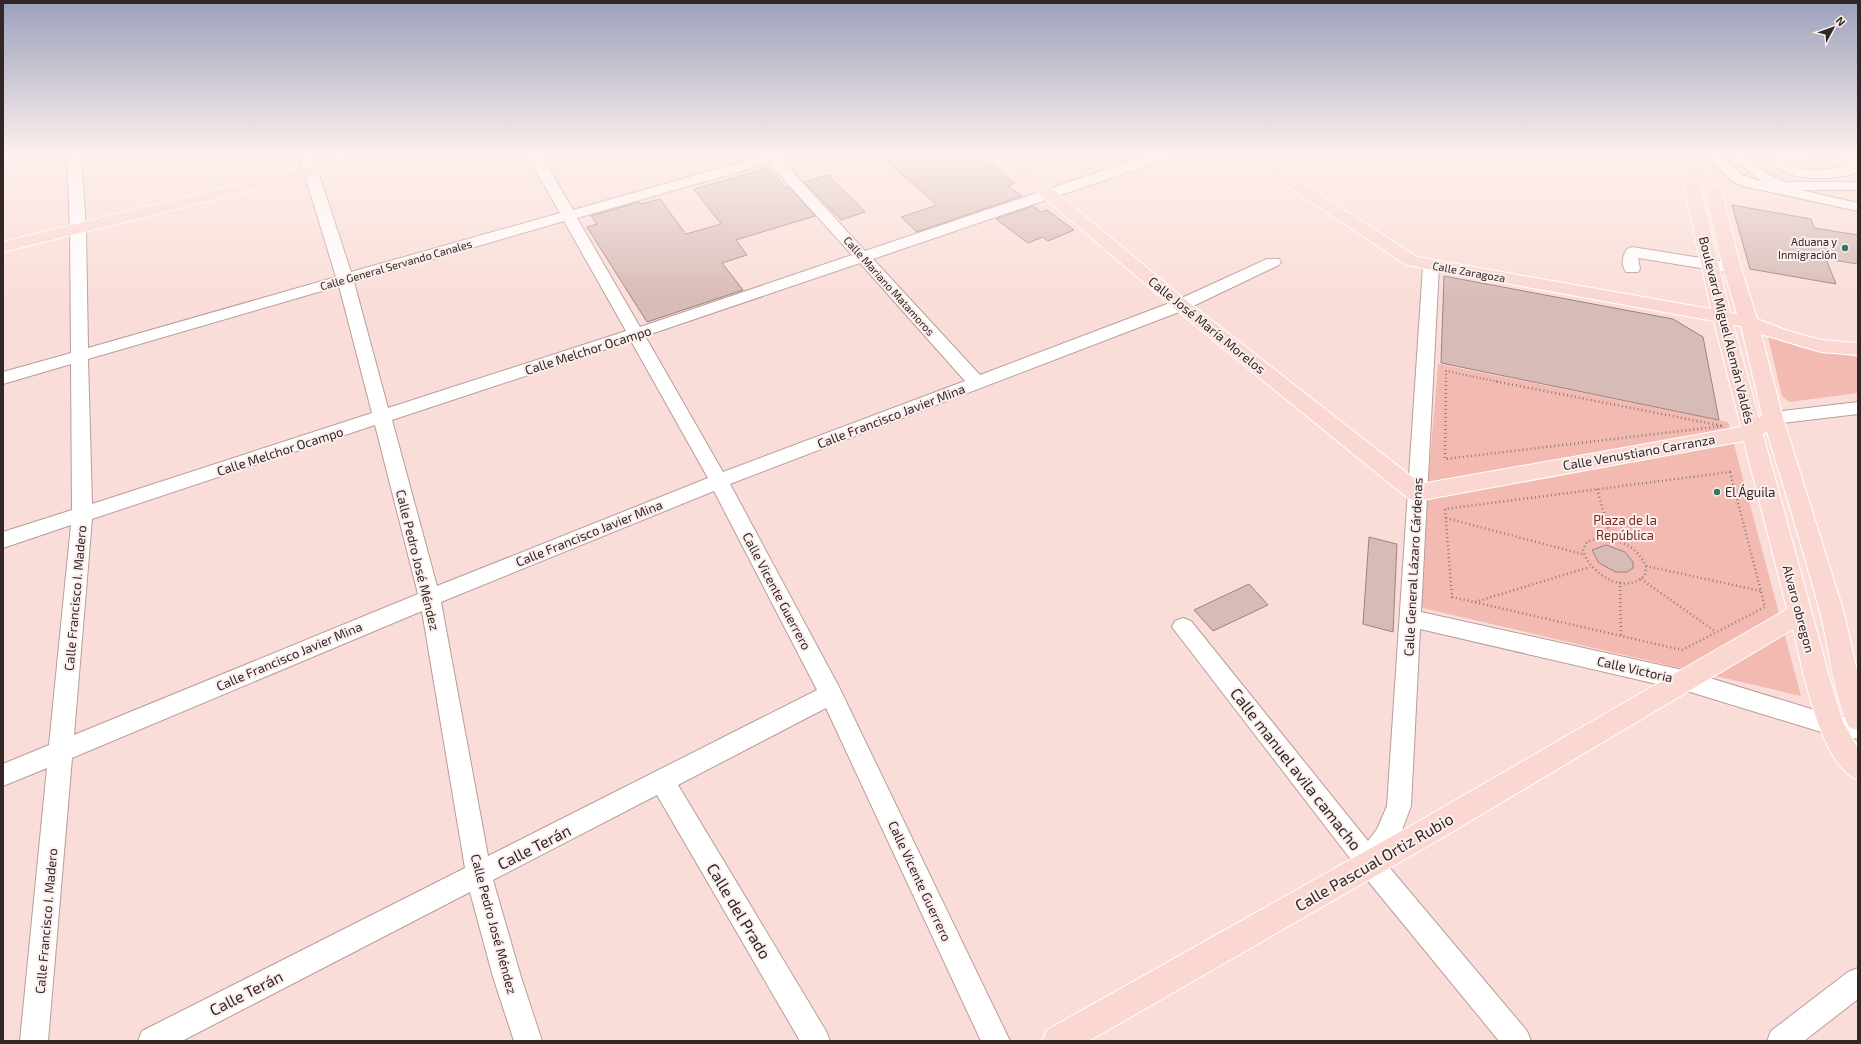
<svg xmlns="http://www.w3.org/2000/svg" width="1861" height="1044" viewBox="0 0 1861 1044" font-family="'Exo 2',sans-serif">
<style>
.green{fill:#f2bab1}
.building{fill:#d7bbb7;stroke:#9c827e}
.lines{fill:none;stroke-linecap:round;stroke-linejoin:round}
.minor-casing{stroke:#b89d99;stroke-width:2}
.major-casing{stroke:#fff;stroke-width:2}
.path-far1{stroke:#8f7c79;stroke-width:2;stroke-dasharray:1 2.5;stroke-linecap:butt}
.path{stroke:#8f7c79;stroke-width:2.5;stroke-dasharray:1 3;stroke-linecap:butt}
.minor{fill:#fff;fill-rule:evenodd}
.major{fill:#fad7d1;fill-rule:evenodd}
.poi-dot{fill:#33776a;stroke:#fbefed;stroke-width:1.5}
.labels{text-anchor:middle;stroke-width:4;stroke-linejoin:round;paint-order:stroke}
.far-poi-label{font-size:11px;fill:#322726;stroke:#fbefed;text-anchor:end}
.far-street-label{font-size:11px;fill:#322726;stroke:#fbefed}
.street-label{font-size:13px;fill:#322726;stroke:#fbefed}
.poi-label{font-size:13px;fill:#322726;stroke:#fbefed;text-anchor:start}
.park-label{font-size:13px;fill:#7a2820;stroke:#fbefed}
.near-street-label{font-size:16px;fill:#322726;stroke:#fbefed}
</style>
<rect width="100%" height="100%" fill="#faddd8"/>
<g class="green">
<polygon points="1768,337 1803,348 1858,357 1858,393 1789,402 1782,396"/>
<polygon points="1438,364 1728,422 1801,696 1418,607"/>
</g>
<g class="building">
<polygon points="878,153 977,153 1015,183 1008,186 1022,196 917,232 901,217 937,205"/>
<polygon points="768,168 786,188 789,187 815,216 736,240 747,255 722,263 743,290 647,322 587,227 597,224 591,216 639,202 641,204 660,199 686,234 721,224 694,189"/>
<polygon points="828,175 865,212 841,220 804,182"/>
<polygon points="1732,205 1811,219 1814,228 1858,235 1858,264 1826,259 1836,284 1750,269"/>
<polygon points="1033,206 1041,212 1047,210 1074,230 1048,241 1043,237 1028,243 996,219"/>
<polygon points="1444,276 1673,319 1703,337 1719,420 1441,363"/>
<polygon points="1369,537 1397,544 1393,632 1363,624"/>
<polygon points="1606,545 1625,552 1633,562 1633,568 1627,572 1616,572 1599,563 1592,550"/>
<polygon points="1249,584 1268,605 1213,631 1194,610"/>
</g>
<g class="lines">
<defs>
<g id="minor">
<path d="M 67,153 L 81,153 L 86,229 L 88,348 L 336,277 L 298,153 L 312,153 L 351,272 L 560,213 L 526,153 L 540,153 L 573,210 L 763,156 L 761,153 L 796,153 L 794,156 L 781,159 L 865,251 L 1155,153 L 1177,153 L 1175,156 L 873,259 L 980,375 L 1175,301 L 1267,259 L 1279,259 L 1281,262 L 1279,265 L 1187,309 L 730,484 L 839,687 L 1010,1041 L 981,1041 L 826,708 L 678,785 L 826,1031 L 830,1041 L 800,1041 L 657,795 L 493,880 L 521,977 L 542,1041 L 514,1041 L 493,977 L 470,892 L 182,1041 L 138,1041 L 142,1031 L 465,868 L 422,611 L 72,758 L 48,1041 L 20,1041 L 47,768 L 3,786 L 3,764 L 49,745 L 71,525 L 3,548 L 3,532 L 72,510 L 71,364 L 3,384 L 3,372 L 71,353 L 70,229 ZM 769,163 L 852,255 L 640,327 L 577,218 ZM 564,221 L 626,331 L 388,408 L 354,282 ZM 860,263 L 965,381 L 723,472 L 645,336 ZM 339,286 L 372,413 L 92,504 L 88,359 ZM 631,341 L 708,478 L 437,586 L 392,420 ZM 375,425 L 418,594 L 74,735 L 92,519 ZM 714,491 L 817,690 L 488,856 L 441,602 Z"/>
<polygon points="1637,153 1664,153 1669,157 1667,160 1662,161 1639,156"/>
<polygon points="1703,153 1719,153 1742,175 1762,182 1727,153 1743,153 1768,174 1785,182 1858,182 1858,190 1801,190 1858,203 1858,211 1743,186 1732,181"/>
<path d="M 1851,153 L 1858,159 L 1858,172 C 1835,181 1786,183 1770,160 L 1777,153 ZM 1836,154 L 1848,166 C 1829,169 1802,175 1786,161 L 1830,157 Z"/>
<path d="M 1632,247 L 1732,263 L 1738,265 L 1740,268 L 1738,271 L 1732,273 L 1638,258 L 1640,269 L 1638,272 L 1626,272 C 1621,265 1622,256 1627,249 Z"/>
<polygon points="1431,261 1437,263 1439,266 1421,612 1687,671 1831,715 1858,719 1858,739 1831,735 1687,691 1420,629 1411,806 1396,846 1384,861 1527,1031 1531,1041 1499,1041 1359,870 1172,627 1175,621 1183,618 1191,621 1368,841 1377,829 1387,806 1423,266 1425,263"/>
<polygon points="1858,402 1858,414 1773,424 1767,422 1764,418 1767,414 1773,412"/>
<polygon points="1858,968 1858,999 1804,1041 1767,1041 1771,1031 1848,972"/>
</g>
<g id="major">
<polygon points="365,153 392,153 390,156 3,252 3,242"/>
<path d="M 992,153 L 1009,153 L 1187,301 L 1421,484 L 1741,427 L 1714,321 L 1406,265 L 1238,153 L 1256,153 L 1417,257 L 1711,309 L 1684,186 L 1688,176 L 1683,170 L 1650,156 L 1648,153 L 1669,153 L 1676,156 L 1676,153 L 1691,153 L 1696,166 L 1721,189 L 1741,268 L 1757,319 L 1788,331 L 1821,340 L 1858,343 L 1858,355 L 1821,352 L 1761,334 L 1783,418 L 1844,613 L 1858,675 L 1858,730 L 1849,727 C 1832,691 1830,650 1820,612 C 1804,552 1785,492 1767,432 L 1763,434 L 1831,683 L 1843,722 L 1858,748 L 1858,780 C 1820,766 1802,666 1793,629 L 1440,839 L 1089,1041 L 1042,1041 L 1047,1030 L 1421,820 L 1787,609 L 1744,441 L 1417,501 L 1409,499 L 1175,309 ZM 1700,186 L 1705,190 L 1723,268 L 1737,314 L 1730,313 ZM 1733,325 L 1741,326 L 1762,415 L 1759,418 Z"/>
</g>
</defs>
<use href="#minor" class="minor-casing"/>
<use href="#major" class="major-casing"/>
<polyline class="path-far1" points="1446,382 1446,371 1499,382"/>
<g class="path">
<polyline points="1446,381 1445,459 1723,426 1494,381"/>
<polygon points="1730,472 1765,607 1682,650 1452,597 1445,509"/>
<polyline points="1597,489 1611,538"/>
<polyline points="1446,518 1582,554"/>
<path d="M 1601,537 C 1621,540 1637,547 1646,566 L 1645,576 C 1641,578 1638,581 1634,582 C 1613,589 1588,569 1583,550 L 1587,542 Z"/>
<polyline points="1646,566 1761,591"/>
<polyline points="1641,579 1716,632"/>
<polyline points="1620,582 1621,636"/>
<polyline points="1475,602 1590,567"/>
</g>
<use href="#minor" class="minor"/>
<use href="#major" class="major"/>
</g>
<linearGradient id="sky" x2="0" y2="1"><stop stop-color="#9aa0bb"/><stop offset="0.51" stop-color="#fdf0ed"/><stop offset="1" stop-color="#fdf0ed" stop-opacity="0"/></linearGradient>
<rect width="1861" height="300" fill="url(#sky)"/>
<g class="poi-dot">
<circle cx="1845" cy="248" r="4"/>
<circle cx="1717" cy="492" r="4"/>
</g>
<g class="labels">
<g class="far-poi-label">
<text x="1837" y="246">Aduana y<tspan x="1837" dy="13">Inmigración</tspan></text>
</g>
<g class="far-street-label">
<text transform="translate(396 265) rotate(-16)" y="4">Calle General Servando Canales</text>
<text transform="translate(1469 272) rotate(10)" y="4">Calle Zaragoza</text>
<text transform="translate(889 286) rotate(48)" y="4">Calle Mariano Matamoros</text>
</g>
<g class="street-label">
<text transform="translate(1207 325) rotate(39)" y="5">Calle José María Morelos</text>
<text transform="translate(1727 330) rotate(76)" y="5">Boulevard Miguel Alemán Valdés</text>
<text transform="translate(588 350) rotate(-18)" y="5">Calle Melchor Ocampo</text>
<text transform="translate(891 416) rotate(-21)" y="5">Calle Francisco Javier Mina</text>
<text transform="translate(280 451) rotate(-18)" y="5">Calle Melchor Ocampo</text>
<text transform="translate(1639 452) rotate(-10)" y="5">Calle Venustiano Carranza</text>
<text transform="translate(589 533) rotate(-22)" y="5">Calle Francisco Javier Mina</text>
<text transform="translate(418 560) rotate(76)" y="5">Calle Pedro José Méndez</text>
<text transform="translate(1413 567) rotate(-87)" y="5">Calle General Lázaro Cárdenas</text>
<text transform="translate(777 591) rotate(62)" y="5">Calle Vicente Guerrero</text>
<text transform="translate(75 598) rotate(-85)" y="5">Calle Francisco I. Madero</text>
<text transform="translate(1799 609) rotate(75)" y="5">Alvaro obregon</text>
<text transform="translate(289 656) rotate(-23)" y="5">Calle Francisco Javier Mina</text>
<text transform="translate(1635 669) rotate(13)" y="5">Calle Victoria</text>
<text transform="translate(920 881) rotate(65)" y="5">Calle Vicente Guerrero</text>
<text transform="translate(46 921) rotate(-85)" y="5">Calle Francisco I. Madero</text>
<text transform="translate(494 924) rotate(75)" y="5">Calle Pedro José Méndez</text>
</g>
<g class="poi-label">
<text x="1725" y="497">El Águila</text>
</g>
<g class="park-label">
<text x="1625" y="525">Plaza de la<tspan x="1625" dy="15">República</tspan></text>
</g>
<g class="near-street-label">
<text transform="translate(1296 769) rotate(52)" y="6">Calle manuel avila camacho</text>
<text transform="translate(534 847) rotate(-27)" y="6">Calle Terán</text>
<text transform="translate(1374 862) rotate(-30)" y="6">Calle Pascual Ortiz Rubio</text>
<text transform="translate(739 911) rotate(59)" y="6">Calle del Prado</text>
<text transform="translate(246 993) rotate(-27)" y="6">Calle Terán</text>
</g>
</g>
<rect width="1861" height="1044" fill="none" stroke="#322726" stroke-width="8"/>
<g transform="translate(1833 28) rotate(49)" stroke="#fbefed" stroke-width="3" paint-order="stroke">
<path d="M0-3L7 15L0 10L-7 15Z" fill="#322726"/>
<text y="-6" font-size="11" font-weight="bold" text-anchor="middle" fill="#322726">N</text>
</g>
</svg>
